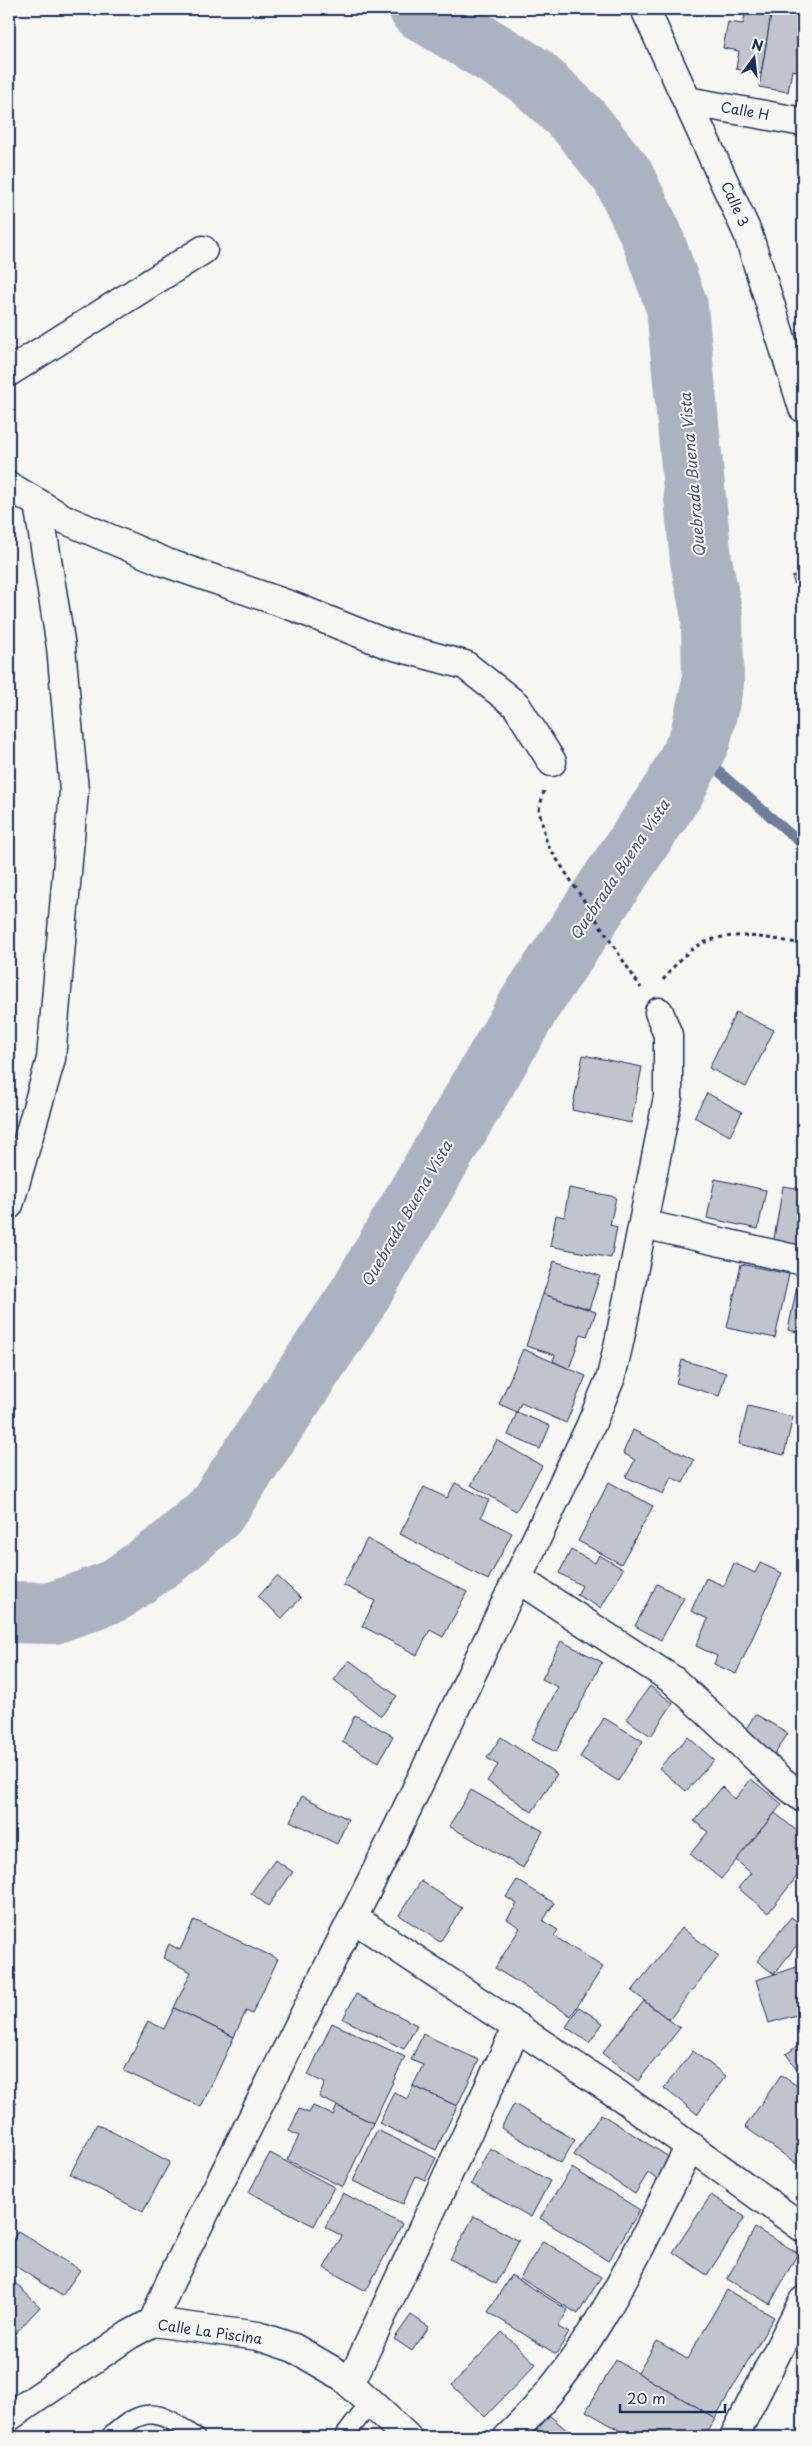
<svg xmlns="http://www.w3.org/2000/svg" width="812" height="2446" viewBox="0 0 812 2446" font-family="'Playpen Sans',sans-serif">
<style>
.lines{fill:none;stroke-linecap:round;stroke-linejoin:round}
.stream{stroke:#717e99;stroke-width:10}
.river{stroke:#abb2c0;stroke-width:62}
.building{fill:#c0c4cd;stroke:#1b2f5e}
.service-casing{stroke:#1b2f5e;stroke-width:21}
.minor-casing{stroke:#1b2f5e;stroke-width:31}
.path{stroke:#1b2f5e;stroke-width:3;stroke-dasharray:4 4;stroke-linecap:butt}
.service{stroke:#f6f6f2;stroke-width:18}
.minor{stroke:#f6f6f2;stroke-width:28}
.labels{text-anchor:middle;stroke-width:4;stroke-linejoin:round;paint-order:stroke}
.street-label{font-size:14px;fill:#1b2f5e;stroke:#f6f6f2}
.water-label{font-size:15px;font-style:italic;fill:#46567b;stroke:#f6f6f2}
</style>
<rect width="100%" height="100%" fill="#f6f6f2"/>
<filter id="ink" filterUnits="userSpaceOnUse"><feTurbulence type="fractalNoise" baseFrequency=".02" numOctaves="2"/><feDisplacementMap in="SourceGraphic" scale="10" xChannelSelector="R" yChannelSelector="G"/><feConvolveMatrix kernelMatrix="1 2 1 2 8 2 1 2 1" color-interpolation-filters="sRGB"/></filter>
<g filter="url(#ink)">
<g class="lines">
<polyline class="stream" points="694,750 803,845"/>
<polyline class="river" points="9,1612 53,1613 114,1591 172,1550 215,1512 356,1301 531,1002 675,788 700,739 713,683 712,616 701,561 677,307 651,234 623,176 579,121 531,76 420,9"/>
</g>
<g class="building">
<polygon points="746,9 772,9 761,74 736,69 739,51 723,48 728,22 743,24"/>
<polygon points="772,9 803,9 803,72 792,70 788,92 759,87"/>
<polygon points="803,573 803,606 792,577"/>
<polygon points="736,1012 774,1030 746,1087 709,1068"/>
<polygon points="583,1055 642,1067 631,1123 572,1110"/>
<polygon points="707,1093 742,1112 730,1136 694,1117"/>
<polygon points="715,1179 766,1190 758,1229 707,1218"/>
<polygon points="803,1182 803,1249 773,1244 783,1186 802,1189"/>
<polygon points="569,1188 616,1197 610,1225 617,1227 611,1258 550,1246 556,1215 564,1217"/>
<polygon points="554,1261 600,1276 589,1309 543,1294"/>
<polygon points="741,1264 789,1274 775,1338 727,1328"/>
<polygon points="797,1286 803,1287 803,1333 788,1330"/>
<polygon points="543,1294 596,1312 587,1336 581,1334 569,1369 553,1361 555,1355 526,1346"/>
<polygon points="523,1349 586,1376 566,1423 521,1403 517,1412 499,1404"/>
<polygon points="682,1360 726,1373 719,1396 676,1383"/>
<polygon points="748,1406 793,1417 784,1455 739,1444"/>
<polygon points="517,1412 550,1426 540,1449 508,1435"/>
<polygon points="633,1430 694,1460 683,1483 671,1477 663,1494 626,1477 635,1460 623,1453"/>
<polygon points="497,1440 542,1466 516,1511 471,1485"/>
<polygon points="609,1482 653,1506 621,1564 578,1541"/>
<polygon points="455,1483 489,1500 481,1517 512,1533 488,1580 400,1534 424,1487 447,1498"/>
<polygon points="367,1539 467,1592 443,1637 430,1630 417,1655 362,1626 375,1601 343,1585"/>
<polygon points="571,1550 595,1563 599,1555 623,1569 601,1608 577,1595 582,1586 559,1573"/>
<polygon points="734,1563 755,1573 760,1563 782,1573 736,1674 714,1664 717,1656 696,1646 708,1619 691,1611 706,1578 724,1586"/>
<polygon points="803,1564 803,1575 798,1571"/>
<polygon points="277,1576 301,1598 282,1618 258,1597"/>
<polygon points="657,1584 684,1598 661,1640 635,1626"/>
<polygon points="561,1641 602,1662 556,1752 531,1740 558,1687 542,1679"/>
<polygon points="349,1660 397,1696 381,1716 334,1680"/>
<polygon points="650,1686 673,1703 651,1736 626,1719"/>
<polygon points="755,1714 788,1733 775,1754 743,1734"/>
<polygon points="355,1715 393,1736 379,1762 342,1742"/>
<polygon points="604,1718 643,1741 618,1781 580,1757"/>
<polygon points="501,1737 557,1774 532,1812 487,1781 498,1765 487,1758"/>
<polygon points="688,1737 714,1760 686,1791 659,1768"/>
<polygon points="751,1779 782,1804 721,1879 690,1854 708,1832 694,1821 722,1787 735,1799"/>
<polygon points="471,1790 543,1831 523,1868 449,1826"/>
<polygon points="302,1796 348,1819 337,1844 290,1821"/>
<polygon points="775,1813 803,1836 803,1869 768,1913 738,1888 751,1873 736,1860"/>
<polygon points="275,1860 293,1872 268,1906 251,1893"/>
<polygon points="517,1880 554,1903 543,1921 558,1930 554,1936 603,1967 571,2016 495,1968 520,1928 507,1919 517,1904 506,1897"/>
<polygon points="421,1881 462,1908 440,1942 399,1915"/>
<polygon points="791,1917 803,1926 803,1951 796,1946 774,1974 757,1961"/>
<polygon points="194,1920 278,1959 252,2014 246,2011 234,2037 174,2008 191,1972 163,1958 169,1944 180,1950"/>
<polygon points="682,1928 719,1956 669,2020 632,1991"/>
<polygon points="803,1965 803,2013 769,2023 756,1980"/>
<polygon points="356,1994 417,2025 404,2049 343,2019"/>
<polygon points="644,2001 680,2028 638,2081 602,2053"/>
<polygon points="579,2007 603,2023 589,2043 566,2027"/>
<polygon points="174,2008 234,2037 201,2107 124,2071 148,2021 164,2029"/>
<polygon points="332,2023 405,2057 373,2123 319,2097 325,2083 308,2075"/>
<polygon points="423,2034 479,2060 457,2106 413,2086 423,2065 411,2060"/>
<polygon points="803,2042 803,2071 800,2073 786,2054"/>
<polygon points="693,2051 726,2076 697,2114 664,2088"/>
<polygon points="781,2075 803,2090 803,2161 800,2166 745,2127"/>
<polygon points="413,2086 457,2106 436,2150 379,2123 394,2092 407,2099"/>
<polygon points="514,2104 575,2140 561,2163 501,2128"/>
<polygon points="313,2106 333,2115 337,2106 373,2123 343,2187 287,2160 299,2136 289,2131 299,2109 309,2113"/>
<polygon points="601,2114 672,2159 658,2180 648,2173 635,2194 574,2155"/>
<polygon points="97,2124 170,2162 143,2212 70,2174"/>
<polygon points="377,2130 436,2158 425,2180 416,2176 403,2204 353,2181"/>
<polygon points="490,2148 550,2181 531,2217 471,2184"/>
<polygon points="270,2153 334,2187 314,2226 249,2192"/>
<polygon points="572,2168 640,2210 608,2261 540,2218"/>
<polygon points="343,2193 402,2224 366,2291 324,2268 342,2236 325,2227"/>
<polygon points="711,2195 745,2217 707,2275 673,2252"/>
<polygon points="474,2216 519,2241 496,2284 450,2259"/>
<polygon points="755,2228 798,2253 770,2304 727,2279"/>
<polygon points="18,2231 80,2270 62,2296 9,2262 9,2246"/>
<polygon points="543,2241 601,2277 578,2314 520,2278"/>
<polygon points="511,2275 568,2310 558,2327 569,2333 556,2354 488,2312"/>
<polygon points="9,2277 40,2307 9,2340"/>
<polygon points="727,2290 774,2317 715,2418 638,2373 657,2341 687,2359"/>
<polygon points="411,2315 429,2327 412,2351 394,2339"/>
<polygon points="502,2332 536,2364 485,2417 452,2385"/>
<polygon points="616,2360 715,2418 704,2437 631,2437 586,2411"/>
<polygon points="549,2415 575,2437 529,2437"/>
<polygon points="171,2430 181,2437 165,2437"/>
</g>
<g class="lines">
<defs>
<g id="service">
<path d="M 110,2437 C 144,2405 159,2409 195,2437"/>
<polyline points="344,2437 370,2403"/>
</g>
<g id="minor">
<polyline points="645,9 748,234 803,408"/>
<polyline points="687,101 803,122"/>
<polyline points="9,372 203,250"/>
<polyline points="9,486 66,520 167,563 292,606 387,644 465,665 516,705 552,762"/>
<polyline points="9,1205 51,1059 74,791 61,647 38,503"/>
<polyline points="643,1224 803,1261"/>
<polyline points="518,1579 673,1680 779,1779 803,1798"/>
<polyline points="353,1918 620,2096 803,2228"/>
<polyline points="153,2322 170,2282 391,1842 590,1427 611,1377 620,1338 668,1097 668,1035 659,1012"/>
<polyline points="350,2384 517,2027"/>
<polyline points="9,2417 129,2335 153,2322 258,2336 294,2348 342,2376 407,2437"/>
<path d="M 508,2437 C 591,2359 640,2247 690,2146"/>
<polyline points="734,2437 803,2301"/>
</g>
</defs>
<use href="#service" class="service-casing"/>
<use href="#minor" class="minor-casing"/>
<g class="path">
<polyline points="544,791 539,810 547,844 641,988"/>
<path d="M 663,980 C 674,966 686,951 703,943 C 733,929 772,939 803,944"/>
</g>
<use href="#service" class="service"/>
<use href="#minor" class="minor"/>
</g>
</g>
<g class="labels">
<g class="street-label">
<text transform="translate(745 111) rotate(10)" y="5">Calle H</text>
<text transform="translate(735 204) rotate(66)" y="5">Calle 3</text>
<text transform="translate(210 2332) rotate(8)" y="5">Calle La Piscina</text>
</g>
<g class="water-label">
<text transform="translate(693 475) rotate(-95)" y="5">Quebrada Buena Vista</text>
<text transform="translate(620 870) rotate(-56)" y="5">Quebrada Buena Vista</text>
<text transform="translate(407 1214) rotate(-60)" y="5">Quebrada Buena Vista</text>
</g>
</g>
<rect width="812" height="2446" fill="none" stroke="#f6f6f2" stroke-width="30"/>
<rect x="15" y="15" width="782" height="2416" fill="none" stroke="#1b2f5e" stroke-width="2" filter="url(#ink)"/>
<g transform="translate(754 58) rotate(15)" stroke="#f6f6f2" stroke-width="4" paint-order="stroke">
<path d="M0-4L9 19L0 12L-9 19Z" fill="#1b2f5e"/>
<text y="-8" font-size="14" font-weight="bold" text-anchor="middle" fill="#1b2f5e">N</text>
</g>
<path d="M620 2404v8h105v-8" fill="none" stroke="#1b2f5e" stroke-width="2.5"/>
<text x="627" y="2404" font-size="15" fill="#1b2f5e" stroke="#f6f6f2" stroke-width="4" paint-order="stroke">20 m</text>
</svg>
